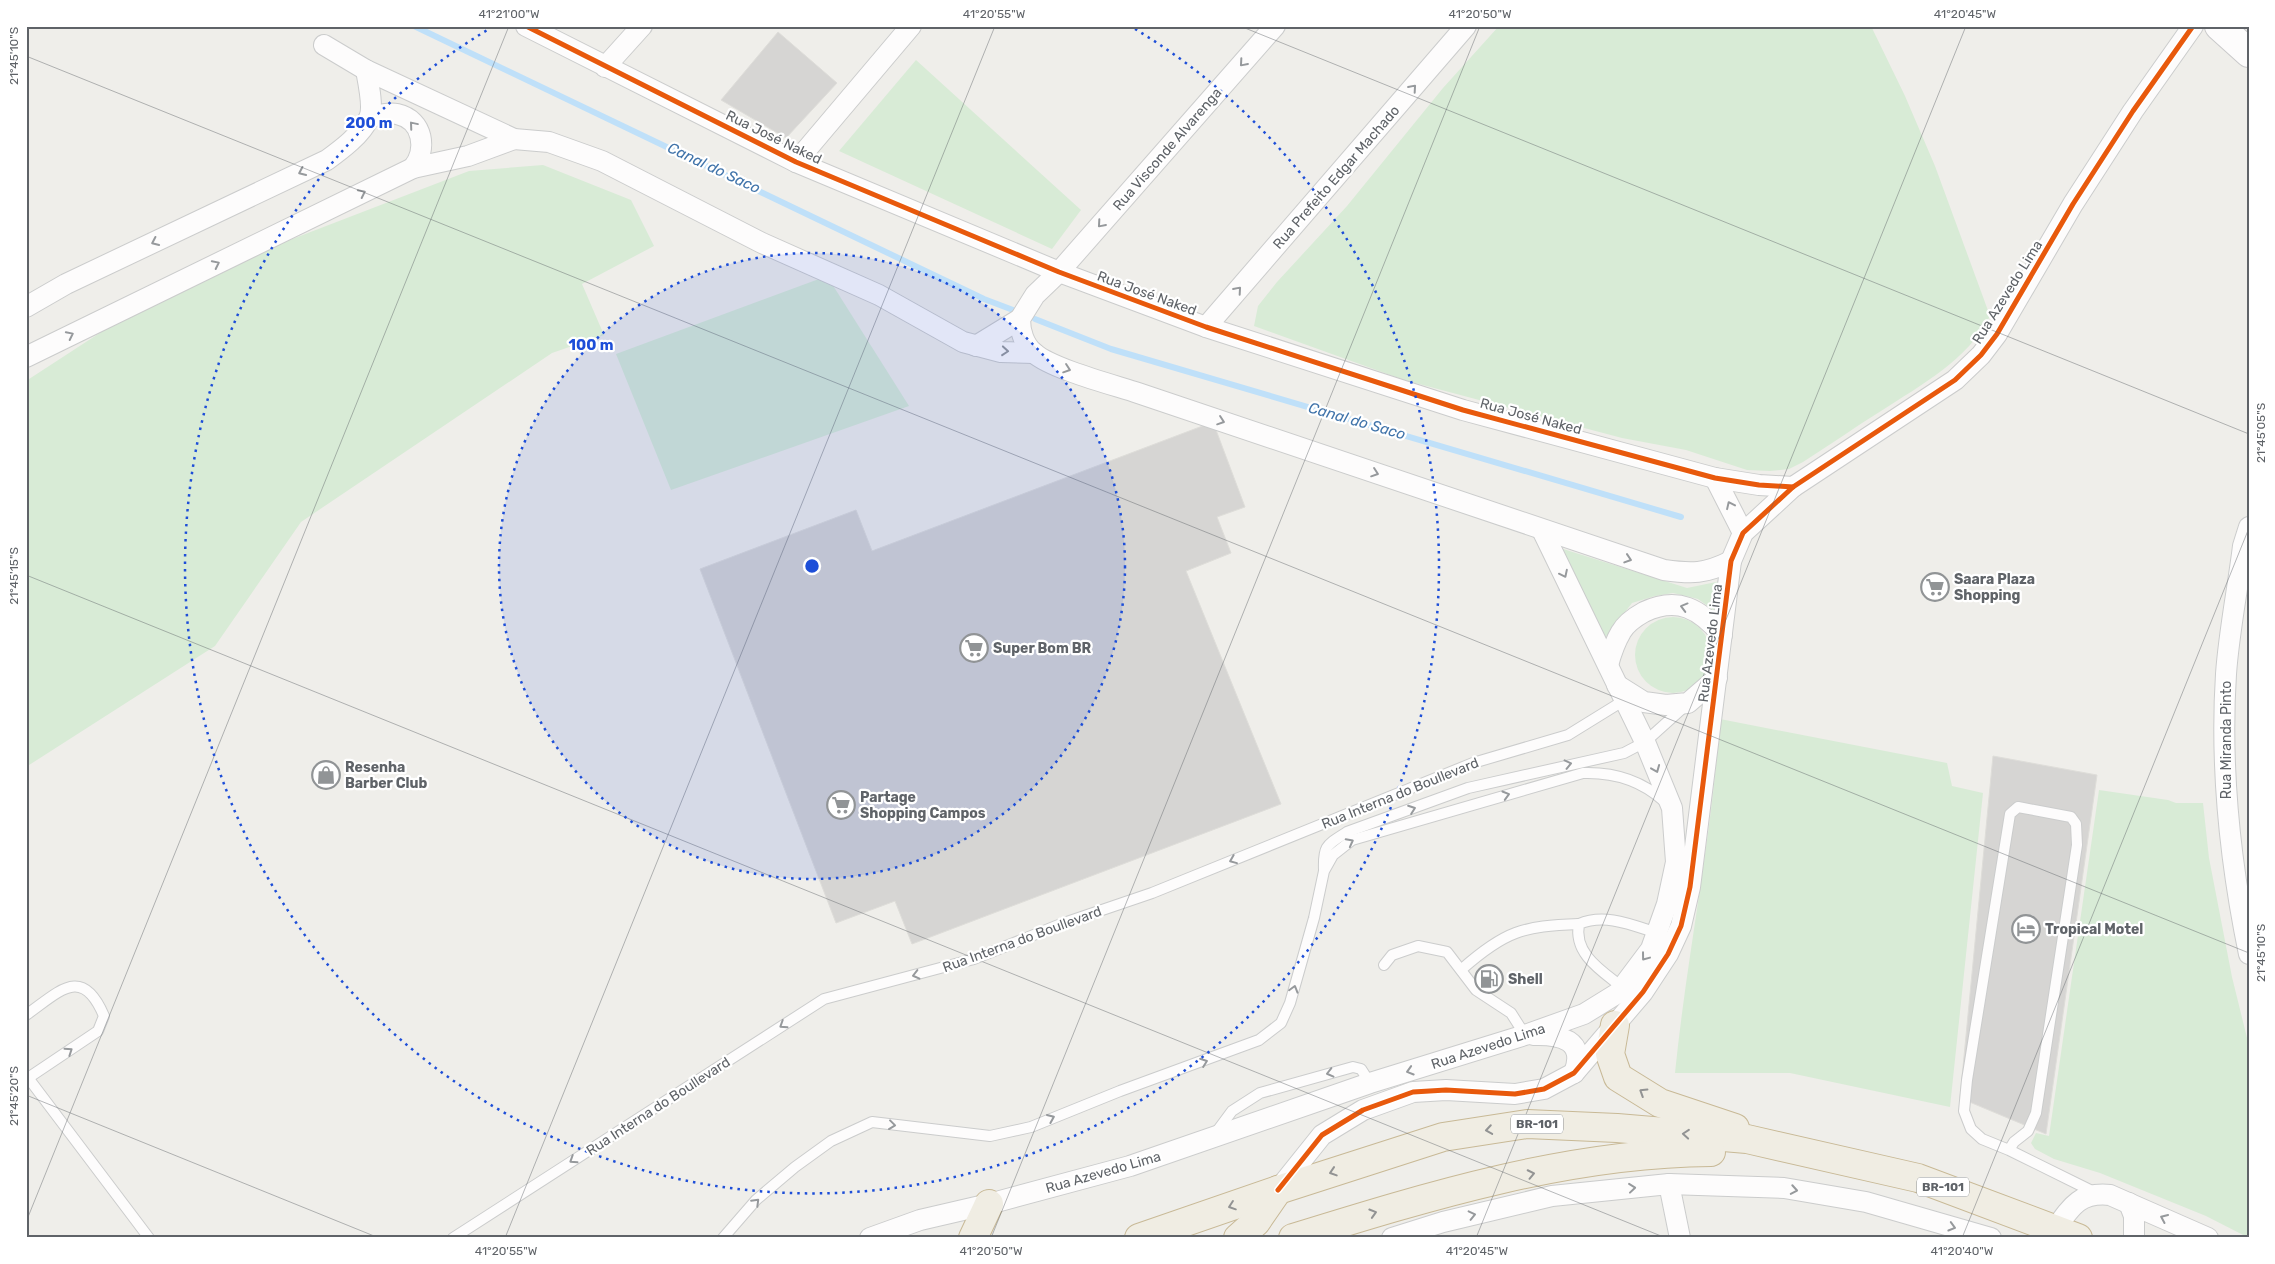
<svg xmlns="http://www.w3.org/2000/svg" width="2275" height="1264" viewBox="0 0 2275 1264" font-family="Rubik,sans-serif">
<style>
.green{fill:#d8ebd6}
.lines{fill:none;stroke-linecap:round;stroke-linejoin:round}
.stream{stroke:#bfe0f9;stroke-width:6}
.building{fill:#d6d5d3;stroke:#deddd9}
.lane-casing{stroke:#cbcccc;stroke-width:12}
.street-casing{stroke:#cbcccc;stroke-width:22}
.secondary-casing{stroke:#cacacb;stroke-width:30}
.highway-casing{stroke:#c8b996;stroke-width:30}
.lane{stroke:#fdfcfc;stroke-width:10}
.street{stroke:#fdfcfc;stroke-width:20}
.secondary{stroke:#fdfcfc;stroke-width:28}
.highway{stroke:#f0ede3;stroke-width:28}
.cycleway-casing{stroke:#fff;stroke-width:8}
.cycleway{stroke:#e8590c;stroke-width:5}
.oneway{stroke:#96999c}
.oneway2{stroke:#929393}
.ticks{fill:none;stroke:#5f6368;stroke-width:1;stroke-opacity:0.45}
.ring{fill:none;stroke:#1d4ed8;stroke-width:2.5;stroke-dasharray:2.5 5}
.labels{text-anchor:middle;stroke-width:4.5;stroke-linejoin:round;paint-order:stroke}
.shield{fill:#fff;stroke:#8f9295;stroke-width:1}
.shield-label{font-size:12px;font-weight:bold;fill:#5f6368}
.street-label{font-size:14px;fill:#5f6368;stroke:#fff}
.poi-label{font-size:14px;font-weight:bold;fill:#5f6368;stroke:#fff;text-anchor:start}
.water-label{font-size:15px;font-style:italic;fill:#4174aa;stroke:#fff}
.centre{fill:#1d4ed8;stroke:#fff;stroke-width:2.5}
.ring-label{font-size:15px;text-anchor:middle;font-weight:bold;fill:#1d4ed8;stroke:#fff;stroke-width:4.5;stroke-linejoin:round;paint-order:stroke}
.neatline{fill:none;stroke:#5f6368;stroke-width:2}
.ticks-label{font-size:12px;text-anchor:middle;fill:#5f6368}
</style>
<rect width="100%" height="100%" fill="#efeeea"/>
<g class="green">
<path d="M 1499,26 L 1871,26 L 1905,96 L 1935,166 L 1990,316 C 1968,360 1921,385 1881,411 C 1855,427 1830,445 1803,462 L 1789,469 L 1770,471 L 1747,470 L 1686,450 L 1622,438 L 1404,380 L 1254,326 L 1258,306 L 1277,282 L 1347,206 L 1443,88 Z"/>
<polygon points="916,60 1081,210 1052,249 839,151"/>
<polygon points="543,165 631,200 654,246 582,284 604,335 552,353 301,522 215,646 26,767 26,381 175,284 469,171"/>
<polygon points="827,276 909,406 671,490 616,354"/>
<polygon points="1560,548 1687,588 1721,581 1716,612 1698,599 1673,593 1655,596 1632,603 1604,639"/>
<circle cx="1673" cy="655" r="38"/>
<path d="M 1720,719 L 1947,763 L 1952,786 L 1983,793 L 1950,1107 L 1790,1073 L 1675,1073 C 1687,954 1712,838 1720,719 Z"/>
<polygon points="2099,790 2168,800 2176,803 2203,803 2209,858 2232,977 2249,1046 2249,1238 2206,1216 2100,1173 2054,1159 2035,1149 2031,1143 2036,1133 2049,1136"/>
</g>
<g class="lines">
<g class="stream">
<polyline points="414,26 984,299 1013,310"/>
<polyline points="1035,319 1111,349 1681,517"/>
</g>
</g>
<g class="building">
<polygon points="778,32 837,83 786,138 721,100"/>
<polygon points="1213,422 1245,507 1217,517 1231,553 1186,571 1281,804 912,944 895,901 836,923 700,569 856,510 872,551"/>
<polygon points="1993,756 2097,775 2046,1134 1960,1098"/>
</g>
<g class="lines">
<defs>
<g id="lane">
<path d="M 1324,870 C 1323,845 1327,845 1347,832 L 1468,788 L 1624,753 L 1645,742 L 1685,706"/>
<polyline points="1384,965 1392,955 1418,946 1447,952 1476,990 1511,1013 1525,1035"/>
<path d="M 1462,969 C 1505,931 1523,926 1579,924"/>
<path d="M 1622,987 C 1602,971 1573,954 1579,924 C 1605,913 1632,925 1657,933"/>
<path d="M 26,1015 C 59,992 82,964 104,1016 L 98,1031 L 28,1078"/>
<polyline points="26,1075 149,1238"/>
<polyline points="1215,1134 1232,1111 1260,1093 1353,1067 1361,1069 1370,1083"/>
<polyline points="2009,1150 2014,1142 2028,1131 2036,1113 2077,845 2076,824 2071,817 2018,807 2010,814 1967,1080 1964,1111 1971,1129 1982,1139 2009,1150 2096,1193"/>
<polyline points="453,1238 824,999 974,959 1061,924 1152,893 1473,763 1568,735 1623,701"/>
<path d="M 723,1238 L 756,1200 L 795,1167 L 831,1141 L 872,1122 L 990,1136 L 1031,1127 L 1120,1091 L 1259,1040 L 1281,1023 L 1290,1003 L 1314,918 L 1324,871 L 1333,855 L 1352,840 L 1583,773 C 1614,772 1641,780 1664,801"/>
</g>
<g id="street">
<polyline points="526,26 796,162 1059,272 1206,327 1463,410 1715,478 1759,485 1793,487"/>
<path d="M 1275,26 L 1059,272 L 1035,295 L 1020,319 C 1020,331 1024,345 1034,353 C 1052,369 1114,385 1138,393 L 1664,570 C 1692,574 1705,574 1731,561"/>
<polyline points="324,45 366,70 514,139 549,142 602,161 762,243 879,295 963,342 1001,352 1034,353"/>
<polyline points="605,67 642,26"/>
<path d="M 370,117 C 379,115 388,112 397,114 C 424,120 427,150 413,168"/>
<polyline points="796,162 911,26"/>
<path d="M 26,307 L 66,284 L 327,160 C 342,149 361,135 369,118 C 374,108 368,81 366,70"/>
<polyline points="1206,327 1466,26"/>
<polyline points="976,346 1020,319"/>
<polyline points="26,357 413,168 468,156 514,139"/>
<polyline points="1715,478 1743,533"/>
<path d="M 2249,527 L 2243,546 C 2238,588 2229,631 2226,674 C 2220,768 2230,862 2249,954"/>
<path d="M 1608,665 C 1611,654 1615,642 1621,632 C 1626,623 1635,617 1644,612 C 1678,596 1700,609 1722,635"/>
<polyline points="1617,685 1644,702 1666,705 1688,703 1717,678"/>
<path d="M 1533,1035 C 1560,1034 1587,1040 1574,1073"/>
<polyline points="1669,1184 1680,1238"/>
<polyline points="1278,1190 1322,1135 1363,1110 1413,1092 1446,1090 1515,1094 1544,1089 1574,1073 1643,992 1668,954 1681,926 1690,887 1731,561 1743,533 1793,487 1955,380 1981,355 1997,334 2073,204 2133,111 2193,26"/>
<polyline points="2129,1203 2134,1216 2134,1238"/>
<path d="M 2056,1228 C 2072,1205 2081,1192 2110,1195 L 2208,1238"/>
<polyline points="870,1238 920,1220 989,1204 1130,1166 1370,1083 1525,1035 1584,1014 1618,993 1651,949 1667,904 1676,862 1672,808 1645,742 1542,530"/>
<polyline points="1392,1238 1443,1222 1552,1196 1669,1184 1784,1188 1866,1202 1991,1238"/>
</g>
<polyline id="secondary" points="2219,26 2249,53"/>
<g id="highway">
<polyline points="1615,1025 1610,1054 1618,1077 1660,1103 1735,1128"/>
<polyline points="973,1238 989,1204"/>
<polyline points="1139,1238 1278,1190 1443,1137 1527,1124 1617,1128 1747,1139 1918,1178 2078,1238"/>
<polyline points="1238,1238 1256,1222 1278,1190"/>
<path d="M 1293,1238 C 1429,1196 1568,1153 1711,1152"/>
</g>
</defs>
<use href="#lane" class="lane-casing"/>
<use href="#street" class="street-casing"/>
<use href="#secondary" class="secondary-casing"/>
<use href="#highway" class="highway-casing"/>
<use href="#lane" class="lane"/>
<use href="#street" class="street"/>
<use href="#secondary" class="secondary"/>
<use href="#highway" class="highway"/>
<defs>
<g id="cycleway">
<polyline points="526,26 796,162 1059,272 1206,327 1463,410 1715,478 1759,485 1793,487"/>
<polyline points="1278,1190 1322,1135 1363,1110 1413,1092 1446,1090 1515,1094 1544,1089 1574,1073 1643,992 1668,954 1681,926 1690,887 1731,561 1743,533 1793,487 1955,380 1981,355 1997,334 2073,204 2133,111 2193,26"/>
</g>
</defs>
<use href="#cycleway" class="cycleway-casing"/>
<use href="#cycleway" class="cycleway"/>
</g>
<defs><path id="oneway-chevron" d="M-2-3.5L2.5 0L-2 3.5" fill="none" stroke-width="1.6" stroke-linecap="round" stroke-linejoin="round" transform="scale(1.25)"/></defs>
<g class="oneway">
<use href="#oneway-chevron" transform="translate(1243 63) rotate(131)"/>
<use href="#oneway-chevron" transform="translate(1413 88) rotate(-49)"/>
<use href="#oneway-chevron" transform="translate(413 125) rotate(-130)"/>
<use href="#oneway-chevron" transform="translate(302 172) rotate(155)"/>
<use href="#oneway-chevron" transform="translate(362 193) rotate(-26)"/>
<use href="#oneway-chevron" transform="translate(1101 224) rotate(131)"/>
<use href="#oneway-chevron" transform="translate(155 242) rotate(155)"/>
<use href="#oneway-chevron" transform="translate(216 264) rotate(-26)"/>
<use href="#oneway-chevron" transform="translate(1238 290) rotate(-49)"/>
<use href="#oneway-chevron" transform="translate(70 335) rotate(-26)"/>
<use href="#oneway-chevron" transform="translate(1005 351) rotate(5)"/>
<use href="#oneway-chevron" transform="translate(1067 369) rotate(19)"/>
<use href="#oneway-chevron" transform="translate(1221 421) rotate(19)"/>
<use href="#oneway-chevron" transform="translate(1375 473) rotate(19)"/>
<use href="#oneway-chevron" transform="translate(1730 505) rotate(-115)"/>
<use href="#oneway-chevron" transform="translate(1628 559) rotate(18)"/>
<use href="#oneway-chevron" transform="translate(1564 574) rotate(64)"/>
<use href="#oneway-chevron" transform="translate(1684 607) rotate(-165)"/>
<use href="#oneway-chevron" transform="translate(1568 764) rotate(-13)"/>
<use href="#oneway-chevron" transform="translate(1656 769) rotate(68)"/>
<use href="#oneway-chevron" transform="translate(1506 795) rotate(-16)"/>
<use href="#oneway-chevron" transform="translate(1412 809) rotate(-20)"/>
<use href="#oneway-chevron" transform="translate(1350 842) rotate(-28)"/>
<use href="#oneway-chevron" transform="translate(1233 860) rotate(158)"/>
<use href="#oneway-chevron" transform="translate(1645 957) rotate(127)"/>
<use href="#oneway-chevron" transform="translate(916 975) rotate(166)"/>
<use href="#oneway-chevron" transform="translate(1294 989) rotate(-74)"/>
<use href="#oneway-chevron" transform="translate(783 1025) rotate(147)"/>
<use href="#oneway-chevron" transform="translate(69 1051) rotate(-34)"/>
<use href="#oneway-chevron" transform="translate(1204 1062) rotate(-20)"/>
<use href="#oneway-chevron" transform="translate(1410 1071) rotate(163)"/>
<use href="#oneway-chevron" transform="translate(1330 1073) rotate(166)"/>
<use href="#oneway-chevron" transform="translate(1051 1118) rotate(-23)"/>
<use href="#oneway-chevron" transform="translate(892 1125) rotate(7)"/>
<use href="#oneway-chevron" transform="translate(573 1160) rotate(147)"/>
<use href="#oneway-chevron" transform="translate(1632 1188) rotate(-6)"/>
<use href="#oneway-chevron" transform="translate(1794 1190) rotate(10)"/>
<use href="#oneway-chevron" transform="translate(756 1202) rotate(-45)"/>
<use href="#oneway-chevron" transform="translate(1472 1215) rotate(-13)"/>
<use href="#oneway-chevron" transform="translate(2164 1218) rotate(-156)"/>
<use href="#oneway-chevron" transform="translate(1952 1227) rotate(16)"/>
</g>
<g class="oneway2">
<use href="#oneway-chevron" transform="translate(1643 1092) rotate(-148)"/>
<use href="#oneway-chevron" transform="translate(1489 1130) rotate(171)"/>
<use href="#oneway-chevron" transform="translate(1686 1134) rotate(-175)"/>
<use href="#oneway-chevron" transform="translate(1333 1172) rotate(162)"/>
<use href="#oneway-chevron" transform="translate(1531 1174) rotate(-12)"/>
<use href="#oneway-chevron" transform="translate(1232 1206) rotate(161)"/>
<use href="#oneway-chevron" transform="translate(1373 1213) rotate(-17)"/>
</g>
<path class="ticks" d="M 1240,26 L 2249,434M 26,56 L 2249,953M 26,575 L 1666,1238M 26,1095 L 379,1238M 26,1222 L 509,26M 505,1238 L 995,26M 991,1238 L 1480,26M 1476,1238 L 1966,26M 1962,1238 L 2249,528"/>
<circle cx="812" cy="566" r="313" fill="#1d4ed8" fill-opacity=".12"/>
<g class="ring">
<circle cx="812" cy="566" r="313"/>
<path d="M1135 29A627 627 0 1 1 489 29"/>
</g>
<defs>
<symbol id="supermarket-ring" viewBox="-11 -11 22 22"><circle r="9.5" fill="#fff" stroke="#919496" stroke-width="1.5"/><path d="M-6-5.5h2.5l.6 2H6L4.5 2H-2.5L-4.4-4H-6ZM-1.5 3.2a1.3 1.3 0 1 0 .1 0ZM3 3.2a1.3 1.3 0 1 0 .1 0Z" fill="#919496"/></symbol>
<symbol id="shop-ring" viewBox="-11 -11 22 22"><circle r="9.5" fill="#fff" stroke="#919496" stroke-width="1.5"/><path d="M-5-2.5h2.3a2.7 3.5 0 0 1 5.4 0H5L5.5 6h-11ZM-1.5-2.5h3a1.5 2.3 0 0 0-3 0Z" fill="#919496"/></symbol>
<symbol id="hotel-ring" viewBox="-11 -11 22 22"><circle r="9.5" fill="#fff" stroke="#919496" stroke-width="1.5"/><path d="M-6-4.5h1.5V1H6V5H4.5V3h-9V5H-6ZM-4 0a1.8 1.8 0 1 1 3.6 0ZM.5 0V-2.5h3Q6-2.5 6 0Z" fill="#919496"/></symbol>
<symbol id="fuel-ring" viewBox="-11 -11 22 22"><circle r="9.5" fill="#fff" stroke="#919496" stroke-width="1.5"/><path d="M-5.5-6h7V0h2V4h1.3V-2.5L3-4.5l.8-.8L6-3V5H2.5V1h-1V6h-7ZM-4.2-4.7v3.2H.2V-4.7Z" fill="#919496"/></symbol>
</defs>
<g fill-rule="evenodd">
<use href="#supermarket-ring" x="1919" y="571" width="32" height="32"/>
<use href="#supermarket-ring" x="958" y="632" width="32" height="32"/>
<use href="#shop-ring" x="310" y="759" width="32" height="32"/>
<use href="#supermarket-ring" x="825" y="789" width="32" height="32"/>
<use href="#hotel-ring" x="2010" y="913" width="32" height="32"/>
<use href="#fuel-ring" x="1473" y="963" width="32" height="32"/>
</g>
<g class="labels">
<g class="shield">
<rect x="1511" y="1114.5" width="52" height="19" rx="4"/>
<rect x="1917" y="1177.5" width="52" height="19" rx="4"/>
</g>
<g class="shield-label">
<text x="1537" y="1128">BR-101</text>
<text x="1943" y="1191">BR-101</text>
</g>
<g class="street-label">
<text transform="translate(774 137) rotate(26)" y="5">Rua José Naked</text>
<text transform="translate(1167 149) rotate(-49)" y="5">Rua Visconde Alvarenga</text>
<text transform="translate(1336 177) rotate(-49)" y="5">Rua Prefeito Edgar Machado</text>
<text transform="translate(2007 292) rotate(-58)" y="5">Rua Azevedo Lima</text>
<text transform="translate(1147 293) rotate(20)" y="5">Rua José Naked</text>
<text transform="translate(1531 416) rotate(15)" y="5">Rua José Naked</text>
<text transform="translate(1710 643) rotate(-83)" y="5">Rua Azevedo Lima</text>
<text transform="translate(2226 740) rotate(-90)" y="5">Rua Miranda Pinto</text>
<text transform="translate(1400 793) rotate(-22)" y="5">Rua Interna do Boullevard</text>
<text transform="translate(1022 939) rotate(-20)" y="5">Rua Interna do Boullevard</text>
<text transform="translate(1488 1046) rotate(-18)" y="5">Rua Azevedo Lima</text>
<text transform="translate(658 1106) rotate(-33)" y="5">Rua Interna do Boullevard</text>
<text transform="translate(1103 1172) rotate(-16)" y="5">Rua Azevedo Lima</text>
</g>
<g class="poi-label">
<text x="1954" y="584">Saara Plaza<tspan x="1954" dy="16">Shopping</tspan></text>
<text x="993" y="653">Super Bom BR</text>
<text x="345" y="772">Resenha<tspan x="345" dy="16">Barber Club</tspan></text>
<text x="860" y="802">Partage<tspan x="860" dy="16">Shopping Campos</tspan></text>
<text x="2045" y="934">Tropical Motel</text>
<text x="1508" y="984">Shell</text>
</g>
<g class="water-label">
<text transform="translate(714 168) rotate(25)" y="5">Canal do Saco</text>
<text transform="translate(1357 421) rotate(16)" y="5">Canal do Saco</text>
</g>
</g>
<circle cx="812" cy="566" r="8" class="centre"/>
<g class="ring-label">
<text x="369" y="128">200 m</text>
<text x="591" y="350">100 m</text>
</g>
<rect width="2275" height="1264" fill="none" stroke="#ffffff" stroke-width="55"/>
<rect x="28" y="28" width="2220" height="1208" class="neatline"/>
<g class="ticks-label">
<text x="509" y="18">41°21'00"W</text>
<text x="994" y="18">41°20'55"W</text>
<text x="1480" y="18">41°20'50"W</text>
<text x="1965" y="18">41°20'45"W</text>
<text transform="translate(14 56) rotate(-90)" y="4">21°45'10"S</text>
<text transform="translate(2261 433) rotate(-90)" y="4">21°45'05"S</text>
<text transform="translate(14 576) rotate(-90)" y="4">21°45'15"S</text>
<text transform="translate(2261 953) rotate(-90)" y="4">21°45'10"S</text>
<text transform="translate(14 1096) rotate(-90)" y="4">21°45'20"S</text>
<text x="506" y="1255">41°20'55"W</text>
<text x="991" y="1255">41°20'50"W</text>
<text x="1477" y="1255">41°20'45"W</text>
<text x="1962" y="1255">41°20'40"W</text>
</g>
</svg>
